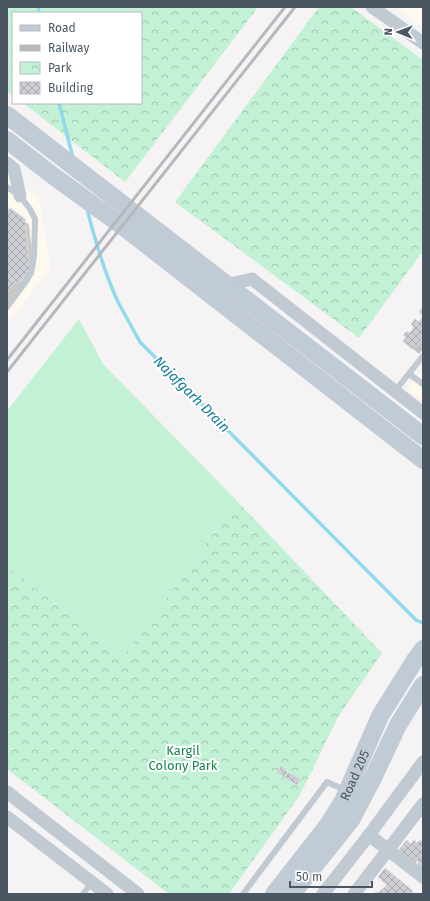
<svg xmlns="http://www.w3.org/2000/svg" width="430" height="901" viewBox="0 0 430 901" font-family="'Fira Sans',sans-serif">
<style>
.commercial{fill:#fdf9ef}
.grass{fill:#c3f1d5}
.park{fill:url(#park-crowns)}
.shadow{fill:#0003}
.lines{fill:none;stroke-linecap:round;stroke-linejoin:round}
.stream{stroke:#90daee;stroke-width:3.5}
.building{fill:url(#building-cross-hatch);stroke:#d7d9de}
.lane{stroke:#c1cad2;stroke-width:6}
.street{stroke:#c1cad2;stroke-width:13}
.secondary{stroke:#c1cbd6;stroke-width:18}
.rail{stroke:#b5b8bd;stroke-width:3}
.labels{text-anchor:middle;stroke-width:4;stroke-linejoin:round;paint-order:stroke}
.park-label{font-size:13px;fill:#17864f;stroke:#fff}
.street-label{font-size:13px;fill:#4a5661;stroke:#fff}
.water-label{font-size:14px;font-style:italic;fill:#0c7c9b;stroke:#fff}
</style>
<defs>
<pattern id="park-crowns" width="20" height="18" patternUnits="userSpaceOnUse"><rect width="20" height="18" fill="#c3f1d5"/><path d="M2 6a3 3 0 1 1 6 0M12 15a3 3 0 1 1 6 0" fill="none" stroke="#a0c6b0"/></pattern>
<pattern id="building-cross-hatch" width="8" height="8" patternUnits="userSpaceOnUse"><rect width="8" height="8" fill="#cdcfd5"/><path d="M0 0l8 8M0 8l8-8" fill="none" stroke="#a8abb0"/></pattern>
</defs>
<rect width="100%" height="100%" fill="#f5f3f3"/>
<g class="commercial">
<polygon points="395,7 423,7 423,28"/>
<polygon points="7,174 39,198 51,269 7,324"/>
<polygon points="423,369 423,401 407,388"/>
</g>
<polygon class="grass" points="79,319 103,364 237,501 124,656 7,566 7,411"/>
<g class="park">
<polygon points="7,7 258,7 125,182 23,103 141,103 141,13 13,13 13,95 7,91"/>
<polygon points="319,7 351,7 423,60 423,251 359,338 175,202"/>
<polygon points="237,501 382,653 338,717 300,795 229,894 169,894 7,769 7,566 124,656"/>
</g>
<g class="shadow">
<polygon points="7,214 24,220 29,225 34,274 24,288 7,303 7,264 9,261 7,242"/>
<polygon points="423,318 423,353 421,351 419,354 411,347 410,334"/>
<polygon points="285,771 287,772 284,776 279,773"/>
<polygon points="411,845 423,845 419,862 417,861 414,866 405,858"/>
</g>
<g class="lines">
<g class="stream">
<polyline points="38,7 39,13"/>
<polyline points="59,103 73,158"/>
<path d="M 87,209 C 95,240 104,272 118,302 C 125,315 133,329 140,342 L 416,620 L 423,623"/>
</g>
</g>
<g class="building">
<polygon points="10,208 25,219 30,269 19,284 7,276 7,262 8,261 7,250 7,212"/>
<polygon points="7,276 16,282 7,293"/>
<polygon points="423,307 423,316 419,312"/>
<polygon points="423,316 423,335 420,339 422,340 417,347 415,346 412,349 403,341 406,337 403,335 407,331 410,333 414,327 411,324 415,319 419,322"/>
<polygon points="281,766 286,770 282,775 277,772"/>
<polygon points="288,772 300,779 297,785 285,777"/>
<polygon points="407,840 411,844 414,840 417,843 420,840 423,843 423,872 416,866 419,862 411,855 407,860 397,852"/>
<polygon points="385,868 413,891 411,894 397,894 396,893 394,894 373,894 376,892 378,893 387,885 378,877"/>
</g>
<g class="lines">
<g class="lane">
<polyline points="7,187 20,196 30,209 35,219 34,256 32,269 27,280 7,307"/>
<polyline points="409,374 423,384"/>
<polyline points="395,391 423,356"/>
<polyline points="83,894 92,882"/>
<polyline points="243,894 327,782 345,790"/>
</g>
<g class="street">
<polyline points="372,7 423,43"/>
<polyline points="7,163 14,169 20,196"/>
<polyline points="226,285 252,279 423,413"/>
<polyline points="7,792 138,894"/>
<polyline points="7,817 107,894"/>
<polyline points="369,835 423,877"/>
<polyline points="323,894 369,835 423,762"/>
<polyline points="354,894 388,850 423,804"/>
</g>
<g class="secondary">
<polyline points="7,115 423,436"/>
<polyline points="7,140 52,175 125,228 423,460"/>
<path id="s1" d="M 274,894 L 328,825 L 343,801 L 380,716 L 415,660 L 423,649"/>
<polyline points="292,894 351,820 373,778 398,725 423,685"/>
</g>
<g class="rail">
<polyline points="7,360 285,7"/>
<polyline points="7,372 295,7"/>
</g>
</g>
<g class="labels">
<g class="park-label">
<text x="183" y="755">Kargil<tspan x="183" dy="15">Colony Park</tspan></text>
</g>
<g class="street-label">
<text dy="5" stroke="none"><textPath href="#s1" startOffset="144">Road 205</textPath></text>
</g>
<g class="water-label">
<text transform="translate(192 394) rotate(45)" y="5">Najafgarh Drain</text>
</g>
</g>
<rect width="430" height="901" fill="none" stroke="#4a5661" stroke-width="16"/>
<rect x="12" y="12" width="130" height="92" fill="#ffffff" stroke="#b7bbc0"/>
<rect x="20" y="25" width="20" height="6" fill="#c1cbd6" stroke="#b7bbc0"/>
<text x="48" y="32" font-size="12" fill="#4a5661">Road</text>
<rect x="20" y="45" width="20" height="6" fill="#b5b8bd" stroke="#b7bbc0"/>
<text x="48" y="52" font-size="12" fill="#4a5661">Railway</text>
<rect x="20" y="62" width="20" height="12" fill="url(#park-crowns)" stroke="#b7bbc0"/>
<text x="48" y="72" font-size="12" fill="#4a5661">Park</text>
<rect x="20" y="82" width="20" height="12" fill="url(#building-cross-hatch)" stroke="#b7bbc0"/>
<text x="48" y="92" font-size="12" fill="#4a5661">Building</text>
<g transform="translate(398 32) rotate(271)" stroke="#ffffff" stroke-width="3" paint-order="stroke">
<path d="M0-3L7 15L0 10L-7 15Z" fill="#4a5661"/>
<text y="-6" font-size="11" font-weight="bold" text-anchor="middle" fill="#4a5661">N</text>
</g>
<path d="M290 881v6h82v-6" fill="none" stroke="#4a5661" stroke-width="2"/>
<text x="296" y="881" font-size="12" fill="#4a5661" stroke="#ffffff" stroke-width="3" paint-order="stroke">50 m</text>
</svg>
